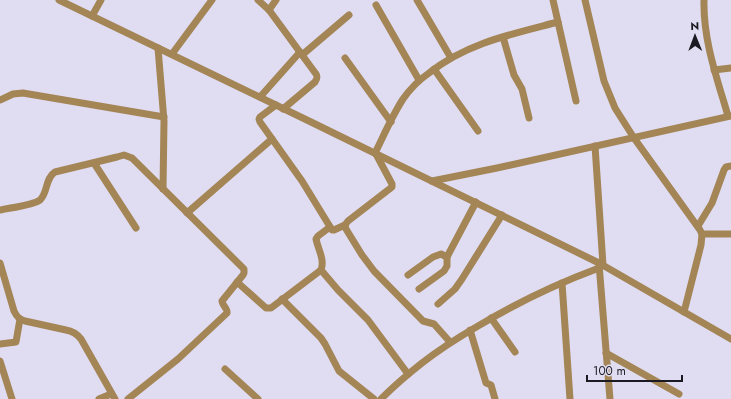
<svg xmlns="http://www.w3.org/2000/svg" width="731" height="399" viewBox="0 0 731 399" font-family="Jost,sans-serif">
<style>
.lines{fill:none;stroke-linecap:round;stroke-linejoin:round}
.minor{stroke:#a38556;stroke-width:7}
</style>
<rect width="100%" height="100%" fill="#e0ddf2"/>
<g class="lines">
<g class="minor">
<polyline points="59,0 311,122 599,263 731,339"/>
<path d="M 258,0 L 269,10 L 316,74 C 318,77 317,79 315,82 L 283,109"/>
<polyline points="417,0 451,58"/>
<polyline points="553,0 576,101"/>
<polyline points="585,0 604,81 615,108 634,138 700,230 702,234 701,245 684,312"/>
<path d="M 704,0 C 703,40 717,78 728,116"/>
<polyline points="376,5 419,80"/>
<polyline points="269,10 276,0"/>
<polyline points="92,16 101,0"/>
<polyline points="503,37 514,75 522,89 529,118"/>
<polyline points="158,48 164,121 163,189"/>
<polyline points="172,54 212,0"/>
<polyline points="302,55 349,15"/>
<polyline points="345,58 391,122"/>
<polyline points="434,69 478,131"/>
<polyline points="714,70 731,68"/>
<polyline points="260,97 300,52"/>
<polyline points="0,100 13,94 23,93 164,117"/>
<polyline points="276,105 260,117 259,119 260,122 302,181 332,230 334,230 345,225"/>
<polyline points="595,146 603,265"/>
<path d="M 375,153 C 384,135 392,116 403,99 C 410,89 419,80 429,73 C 467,43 512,34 558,22"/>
<polyline points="376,154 392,184 392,187 348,221 345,225 346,229 362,255 374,271 423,321 434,324 450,342"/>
<polyline points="94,163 136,228"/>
<polyline points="432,181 497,168 731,116"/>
<path d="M 0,210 C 9,208 34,205 40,200 C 48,193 45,178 55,172 L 117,157 L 124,155 L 132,158 L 244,269 L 244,273 L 243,275 L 222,301 C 222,305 228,309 227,313 L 178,359 L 128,399"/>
<polyline points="187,213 272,139"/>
<polyline points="698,226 712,203 724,170 726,167 731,166"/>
<polyline points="702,234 731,234"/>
<path d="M 0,263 L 14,311 C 17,317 19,319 25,321 L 66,330 C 73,331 77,334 81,339 L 115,399"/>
<polyline points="599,264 610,399"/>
<polyline points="321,270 338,290 368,320 408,374"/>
<polyline points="408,275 433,257 441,254 447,257"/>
<path d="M 237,282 L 266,308 L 271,308 L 321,270 C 325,260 318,249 316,239 L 318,236 L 330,227"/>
<polyline points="562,283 570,399"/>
<polyline points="419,289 444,271 447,266 447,257 476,202"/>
<polyline points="282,299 321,338 325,344 339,371 374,399"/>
<polyline points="438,304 455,289 462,279 502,215"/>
<polyline points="491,318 515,352"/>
<polyline points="470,330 486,383 491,385 495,399"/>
<polyline points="0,344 16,342 20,319"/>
<polyline points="606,353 679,394"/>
<polyline points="0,361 12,399"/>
<polyline points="225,369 258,399"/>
<polyline points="99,399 111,394"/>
<path d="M 381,399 C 394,386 408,374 422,363 C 440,349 459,337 478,326 C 518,302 556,284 599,268"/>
</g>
</g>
<g transform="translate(695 36) rotate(359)" stroke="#e0ddf2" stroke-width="3" paint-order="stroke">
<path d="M0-3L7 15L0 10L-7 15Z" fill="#1b1921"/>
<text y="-6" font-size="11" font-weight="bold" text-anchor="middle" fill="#1b1921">N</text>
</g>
<path d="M587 375v6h95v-6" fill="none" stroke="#1b1921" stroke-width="2"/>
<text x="593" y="375" font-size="12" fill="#1b1921" stroke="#e0ddf2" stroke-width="3" paint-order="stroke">100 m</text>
</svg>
